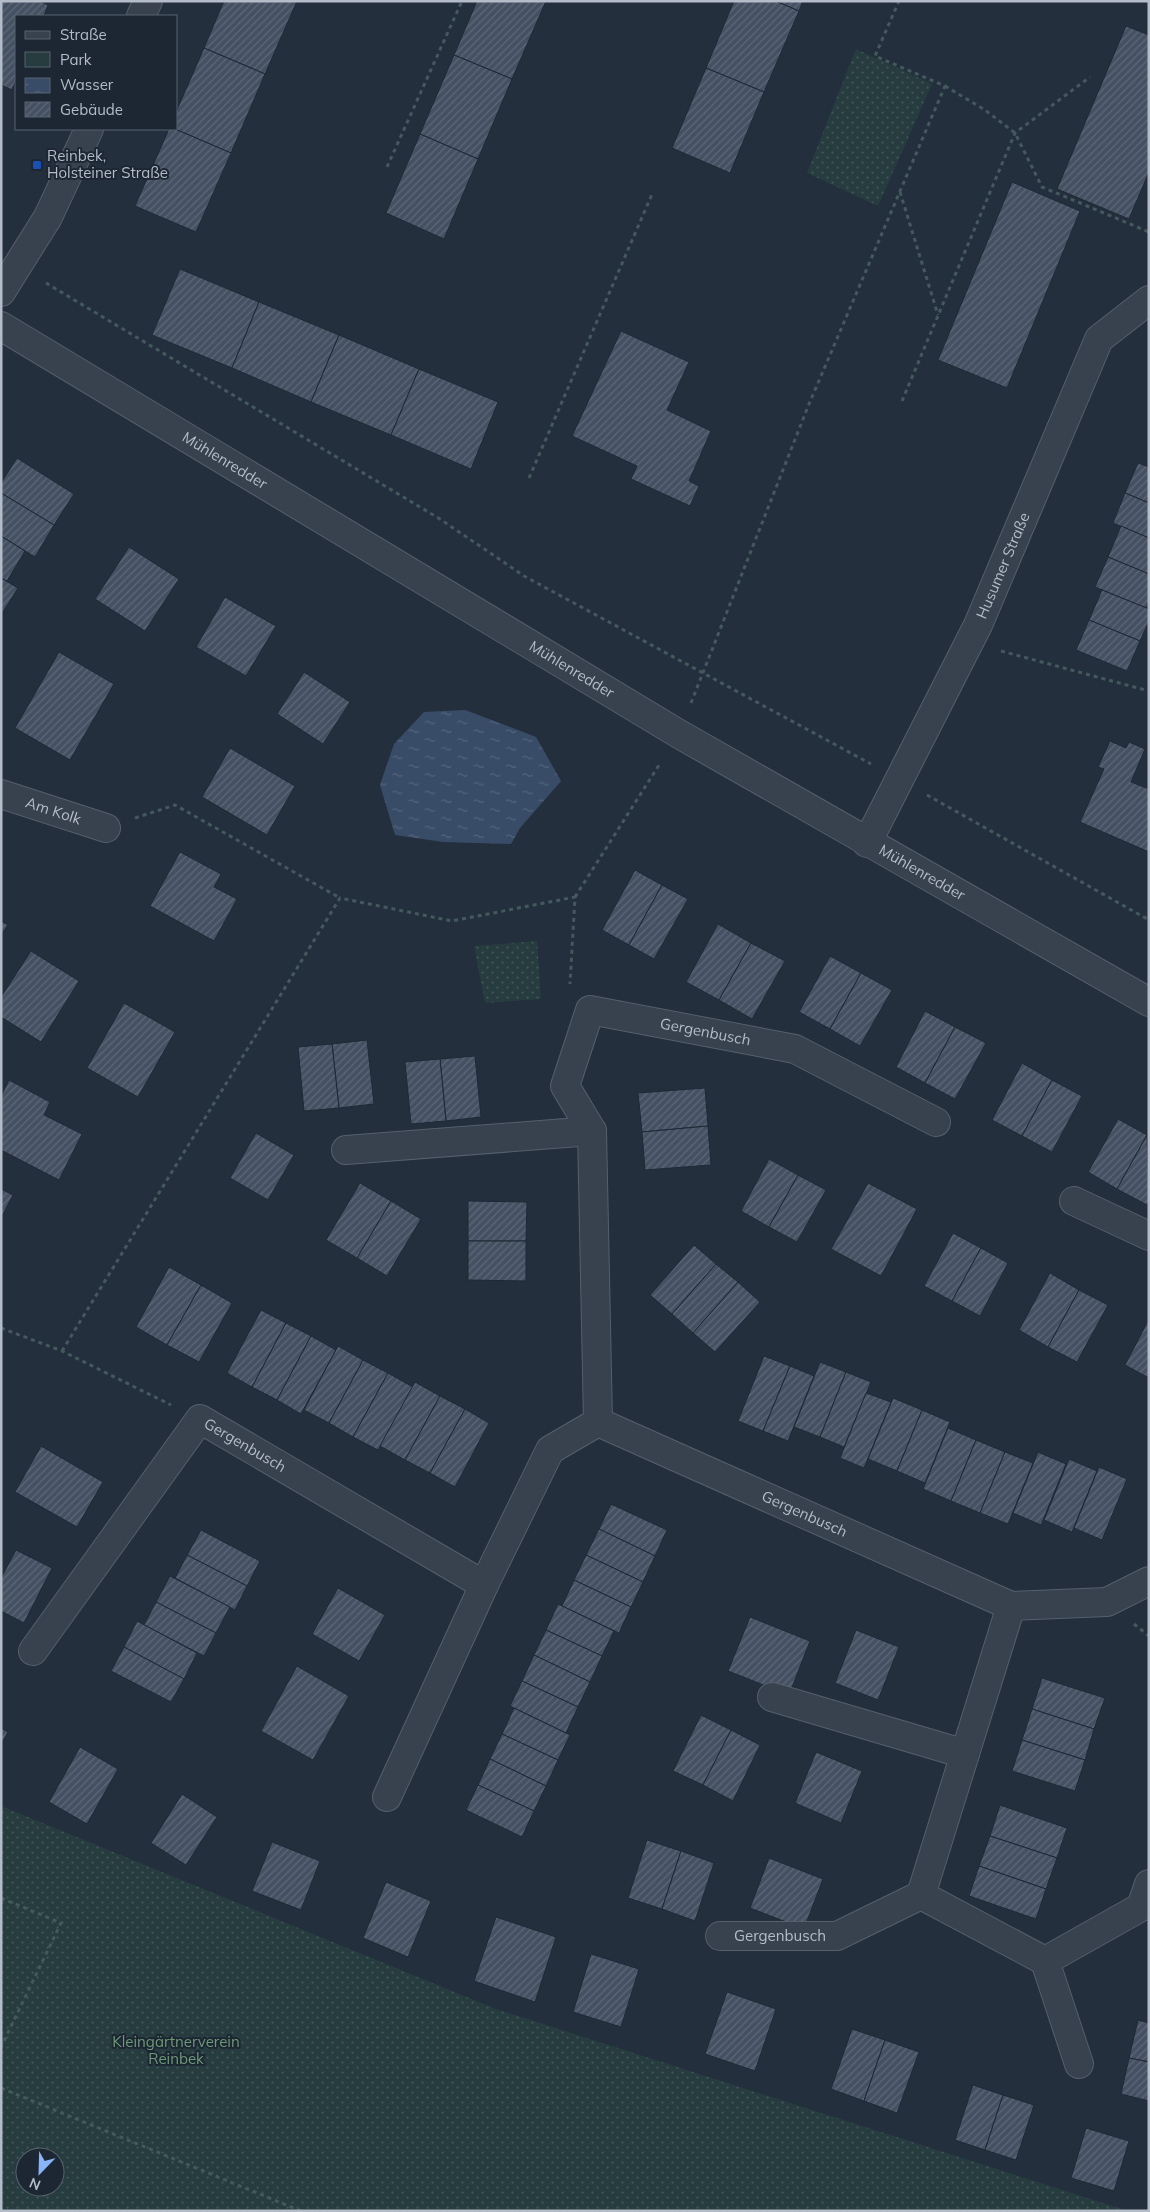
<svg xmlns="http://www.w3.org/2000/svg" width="1150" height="2212" viewBox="0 0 1150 2212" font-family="Mulish,sans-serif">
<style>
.green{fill:url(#green-dots);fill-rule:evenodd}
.water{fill:url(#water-ripples)}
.building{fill:url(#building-hatch);stroke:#1f2835}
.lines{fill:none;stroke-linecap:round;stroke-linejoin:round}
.street-casing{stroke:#565f6c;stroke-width:30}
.path{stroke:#44595c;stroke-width:3;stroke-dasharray:4 4;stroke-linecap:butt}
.street{stroke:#38414e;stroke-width:28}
.transit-dot{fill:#1a4fb4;stroke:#1d2633;stroke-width:2}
.labels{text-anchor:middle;stroke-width:4;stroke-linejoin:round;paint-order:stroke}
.poi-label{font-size:15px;fill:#b4bcc9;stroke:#1d2633;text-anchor:start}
.street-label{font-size:15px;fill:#b4bcc9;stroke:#1d2633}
.park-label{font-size:15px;fill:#6b9a76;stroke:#1d2633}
</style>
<defs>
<pattern id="green-dots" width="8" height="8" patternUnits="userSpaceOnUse" patternTransform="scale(1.25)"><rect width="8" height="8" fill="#263c3f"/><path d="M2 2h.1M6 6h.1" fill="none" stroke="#435659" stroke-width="1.8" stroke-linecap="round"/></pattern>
<pattern id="water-ripples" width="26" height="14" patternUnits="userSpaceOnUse" patternTransform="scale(1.25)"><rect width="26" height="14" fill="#394c67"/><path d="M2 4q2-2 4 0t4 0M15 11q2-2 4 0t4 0" fill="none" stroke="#53647b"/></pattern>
<pattern id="building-hatch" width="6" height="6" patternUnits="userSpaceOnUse" patternTransform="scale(1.25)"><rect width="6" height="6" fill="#455162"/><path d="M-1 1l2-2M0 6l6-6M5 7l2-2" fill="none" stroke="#5d6877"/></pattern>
</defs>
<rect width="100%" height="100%" fill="#242f3e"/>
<g class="green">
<polygon points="856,49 932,84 878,206 807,173"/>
<polygon points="537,941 541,999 485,1003 474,946"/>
<path d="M 1,1806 L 496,2009 L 1128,2211 L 1,2211 ZM 25,2157 L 55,2157 L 55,2187 L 25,2187 Z"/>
</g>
<polygon class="water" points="465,710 536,737 561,781 520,828 511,844 443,842 395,835 380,785 394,744 424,712"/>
<g class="building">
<polygon points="1,1 40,1 48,5 44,16 16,16 16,80 12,90 1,85"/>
<polygon points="224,1 297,1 265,74 204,48"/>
<polygon points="477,1 546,1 512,79 454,55"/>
<polygon points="734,1 776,1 799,11 764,92 706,68"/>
<polygon points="776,1 803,1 799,11"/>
<polygon points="1126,26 1149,35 1149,172 1129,219 1057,189"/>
<polygon points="204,48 265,74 231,153 175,129 176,112"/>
<polygon points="454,55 512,79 478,159 420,134"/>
<polygon points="706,68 764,92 730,173 672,148"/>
<polygon points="169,129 175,129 231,153 196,232 135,206"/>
<polygon points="420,134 478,159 444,239 386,213"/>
<polygon points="1012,182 1080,211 1007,388 938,360"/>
<polygon points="180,269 259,302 232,368 152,335"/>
<polygon points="259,302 339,335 311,402 232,368"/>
<polygon points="621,331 689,362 667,410 711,431 689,481 699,486 690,506 631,479 637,466 572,436"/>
<polygon points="339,335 419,369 391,435 311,402"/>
<polygon points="419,369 498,402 471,469 391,435"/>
<polygon points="17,458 74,494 54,525 1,493 1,483"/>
<polygon points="1138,463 1149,467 1149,503 1125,493"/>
<polygon points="1,493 54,525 35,557 1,536"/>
<polygon points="1125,493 1149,503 1149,538 1113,523"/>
<polygon points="1121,526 1149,538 1149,574 1108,557"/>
<polygon points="1,536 25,551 7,581 1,578"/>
<polygon points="129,547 179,579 145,631 95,599"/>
<polygon points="1108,557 1149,574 1149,602 1146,608 1095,587"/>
<polygon points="1,578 18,588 1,615"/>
<polygon points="1102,590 1149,609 1149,621 1140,641 1089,620"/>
<polygon points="225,597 276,626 246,676 196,647"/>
<polygon points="1089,620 1140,641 1127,671 1076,650"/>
<polygon points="59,652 114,684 70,760 15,728"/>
<polygon points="304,672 350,702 323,744 277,714"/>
<polygon points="1110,741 1126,748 1129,742 1145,749 1131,782 1149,789 1149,852 1080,822 1104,769 1098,767"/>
<polygon points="230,748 295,786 267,835 202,797"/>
<polygon points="180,852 221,874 214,887 237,899 214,941 150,906"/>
<polygon points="635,870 662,885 629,945 602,930"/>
<polygon points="662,885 688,899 654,959 629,945"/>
<polygon points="1,921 8,925 1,935"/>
<polygon points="718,924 751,943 719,1000 686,982"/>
<polygon points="751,943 785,961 752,1019 719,1000"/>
<polygon points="31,951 79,981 41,1042 1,1017 1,997"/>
<polygon points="830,956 861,973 830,1029 799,1012"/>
<polygon points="861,973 892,990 860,1046 830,1029"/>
<polygon points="124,1003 175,1032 138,1097 87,1068"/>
<polygon points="925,1011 955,1027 925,1083 896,1067"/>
<polygon points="955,1027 986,1043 955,1099 925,1083"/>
<polygon points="367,1040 374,1104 339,1108 332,1044"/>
<polygon points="332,1044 339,1108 304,1111 298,1047"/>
<polygon points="475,1056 481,1117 446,1121 440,1059"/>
<polygon points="440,1059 446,1121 411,1124 405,1062"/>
<polygon points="1022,1063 1052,1080 1022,1136 992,1120"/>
<polygon points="9,1080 50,1102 44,1115 82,1134 59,1180 1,1150 1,1096"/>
<polygon points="1052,1080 1082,1096 1052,1152 1022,1136"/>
<polygon points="705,1088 708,1126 642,1132 638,1093"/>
<polygon points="1118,1119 1147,1135 1117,1189 1088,1172"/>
<polygon points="708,1126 711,1165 645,1170 642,1132"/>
<polygon points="256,1133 294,1155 268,1200 230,1178"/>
<polygon points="1147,1135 1149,1202 1147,1205 1117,1189"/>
<polygon points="769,1159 798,1175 769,1227 741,1211"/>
<polygon points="798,1175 826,1190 797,1242 769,1227"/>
<polygon points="360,1183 391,1201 357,1258 326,1240"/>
<polygon points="868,1183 917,1209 881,1276 831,1249"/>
<polygon points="1,1189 13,1195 1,1218"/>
<polygon points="391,1201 421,1219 387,1276 357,1258"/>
<polygon points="468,1201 527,1202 526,1241 468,1241"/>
<polygon points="953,1233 981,1248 952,1301 924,1286"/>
<polygon points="468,1241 526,1241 526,1281 468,1280"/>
<polygon points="694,1245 716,1264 672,1314 650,1295"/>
<polygon points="981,1248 1008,1263 980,1316 952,1301"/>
<polygon points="716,1264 738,1282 693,1333 672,1314"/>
<polygon points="169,1267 201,1285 167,1345 136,1327"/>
<polygon points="1050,1273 1079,1290 1048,1347 1019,1330"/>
<polygon points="738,1282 760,1302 715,1352 693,1333"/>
<polygon points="201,1285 232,1303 199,1362 167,1345"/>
<polygon points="1079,1290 1108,1305 1077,1362 1048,1347"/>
<polygon points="261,1310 286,1323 252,1387 227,1373"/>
<polygon points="1149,1319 1149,1378 1125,1365"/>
<polygon points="286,1323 311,1336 277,1400 252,1387"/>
<polygon points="311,1336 336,1350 301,1414 277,1400"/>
<polygon points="338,1346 363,1360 329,1423 304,1410"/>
<polygon points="764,1356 790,1366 763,1431 738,1421"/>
<polygon points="363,1360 388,1373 353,1437 329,1423"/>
<polygon points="820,1362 846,1372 820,1437 794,1427"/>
<polygon points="790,1366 814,1376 788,1441 763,1431"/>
<polygon points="846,1372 871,1382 844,1447 820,1437"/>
<polygon points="388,1373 413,1387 378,1450 353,1437"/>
<polygon points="415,1382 440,1396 405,1460 380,1446"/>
<polygon points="866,1393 891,1402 864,1468 840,1458"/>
<polygon points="440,1396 465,1409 430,1473 405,1460"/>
<polygon points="893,1398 922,1410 897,1471 868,1459"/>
<polygon points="465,1409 489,1423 455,1487 430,1473"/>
<polygon points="922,1410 950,1422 925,1483 897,1471"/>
<polygon points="948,1428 976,1440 951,1501 923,1489"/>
<polygon points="976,1440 1005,1452 980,1513 951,1501"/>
<polygon points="41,1446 103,1482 77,1527 15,1492"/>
<polygon points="1005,1452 1033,1463 1008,1524 980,1513"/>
<polygon points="1038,1452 1066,1464 1041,1525 1013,1513"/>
<polygon points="1069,1459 1097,1471 1072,1532 1044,1520"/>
<polygon points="1099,1467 1127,1479 1102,1540 1074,1528"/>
<polygon points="611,1504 667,1530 655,1556 599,1529"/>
<polygon points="599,1529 655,1556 643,1582 586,1555"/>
<polygon points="201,1530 260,1561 247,1586 187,1555"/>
<polygon points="16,1550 52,1568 24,1623 1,1611 1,1578"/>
<polygon points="187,1555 247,1586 235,1610 175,1578"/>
<polygon points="586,1555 643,1582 631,1607 574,1580"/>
<polygon points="170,1576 230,1607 216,1633 156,1602"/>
<polygon points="574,1580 631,1607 619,1633 562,1606"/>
<polygon points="338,1588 385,1615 359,1661 312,1634"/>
<polygon points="156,1602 216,1633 204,1656 144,1625"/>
<polygon points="558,1604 614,1631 602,1656 546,1630"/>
<polygon points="750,1617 810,1641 789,1695 728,1671"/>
<polygon points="137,1621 197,1653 184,1679 124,1647"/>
<polygon points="546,1630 602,1656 590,1682 534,1655"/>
<polygon points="856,1630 899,1647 878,1700 835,1683"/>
<polygon points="124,1647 184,1679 171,1702 111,1671"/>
<polygon points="534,1655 590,1682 578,1707 522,1681"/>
<polygon points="297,1666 349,1696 313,1760 261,1731"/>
<polygon points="1042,1678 1105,1698 1094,1729 1032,1709"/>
<polygon points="522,1681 578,1707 566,1733 510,1706"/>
<polygon points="514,1708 570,1735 558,1760 502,1734"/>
<polygon points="1032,1709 1094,1729 1085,1760 1022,1740"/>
<polygon points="701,1715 731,1730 703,1785 673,1771"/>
<polygon points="1,1728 8,1732 1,1745"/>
<polygon points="731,1730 760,1745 733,1801 703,1785"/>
<polygon points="502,1734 558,1760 546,1786 490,1759"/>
<polygon points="1022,1740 1085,1760 1075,1791 1012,1771"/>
<polygon points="80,1747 118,1769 87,1824 49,1802"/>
<polygon points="816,1752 862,1771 841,1823 795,1803"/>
<polygon points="490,1759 546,1786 534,1811 478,1785"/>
<polygon points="478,1785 534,1811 522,1837 466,1810"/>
<polygon points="182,1794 217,1817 186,1865 151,1843"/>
<polygon points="1000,1805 1067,1828 1057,1858 990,1836"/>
<polygon points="990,1836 1057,1858 1046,1889 979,1866"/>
<polygon points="647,1840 681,1851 662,1909 628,1898"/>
<polygon points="272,1842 320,1861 301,1910 252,1891"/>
<polygon points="681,1851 714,1863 695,1921 662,1909"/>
<polygon points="769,1858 823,1879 804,1929 750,1908"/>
<polygon points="979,1866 1046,1889 1036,1919 969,1896"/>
<polygon points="386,1882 431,1901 408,1957 363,1938"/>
<polygon points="496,1917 556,1937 535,2002 474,1981"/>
<polygon points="591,1954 639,1969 621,2027 573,2012"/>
<polygon points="727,1992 776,2009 755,2071 705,2054"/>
<polygon points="1138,2020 1149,2023 1149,2062 1129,2058"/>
<polygon points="852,2029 885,2040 864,2101 831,2089"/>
<polygon points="885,2040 919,2052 897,2113 864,2101"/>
<polygon points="1129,2058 1149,2062 1149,2101 1121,2094"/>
<polygon points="973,2085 1003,2095 985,2150 955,2140"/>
<polygon points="1003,2095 1034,2105 1016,2160 985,2150"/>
<polygon points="1086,2128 1129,2141 1114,2191 1071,2178"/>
</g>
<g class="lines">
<defs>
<g id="street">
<polyline points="141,16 148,1"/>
<polyline points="1,292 48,217 89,129"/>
<path id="s1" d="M 1,326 L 679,734 L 1149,1002"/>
<path id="s2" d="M 1,794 L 106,828"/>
<path id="s3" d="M 867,843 L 978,625 L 1099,339 L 1149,300"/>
<polyline points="346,1150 592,1131"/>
<polyline points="1074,1201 1149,1236"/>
<path id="s4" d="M 598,1422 L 592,1131 L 565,1086 L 590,1010 L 795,1049 L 936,1122"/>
<polyline points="1011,1606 921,1895 1045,1961"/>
<path id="s5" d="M 33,1651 L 200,1419 L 484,1585"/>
<polyline points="772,1697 965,1754"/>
<path id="s6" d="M 387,1797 L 484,1585 L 550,1450 L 598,1422 L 1011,1606 L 1107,1602 L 1149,1581"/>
<path id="s7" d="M 720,1936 L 837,1936 L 921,1895"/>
<polyline points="1079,2064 1045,1961 1141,1907 1149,1884"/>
</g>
</defs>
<use href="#street" class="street-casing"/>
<g class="path">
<polyline points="945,86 985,110 1015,133 1042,187 1149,232"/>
<polyline points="387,167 462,1"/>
<polyline points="900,192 938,315"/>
<polyline points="46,283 440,519 524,576 871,764"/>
<polyline points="902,401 1015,133 1090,77"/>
<polyline points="529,478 653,192"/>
<polyline points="1001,651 1149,691"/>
<polyline points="691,703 809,404 945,86 875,56 899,1"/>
<polyline points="927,795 1149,920"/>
<polyline points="135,818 175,805 340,898"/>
<polyline points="575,897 661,762"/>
<polyline points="1,1328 62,1351 171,1405"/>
<polyline points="62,1351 340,898 452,921 575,897 570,984"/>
<polyline points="1134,1624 1149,1636"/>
<polyline points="1,1898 61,1923 1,2047"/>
<polyline points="1,2088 301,2211"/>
</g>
<use href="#street" class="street"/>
</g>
<rect class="transit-dot" x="32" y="160" width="10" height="10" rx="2.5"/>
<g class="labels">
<g class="poi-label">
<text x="47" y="161">Reinbek,<tspan x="47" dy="17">Holsteiner Straße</tspan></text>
</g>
<g class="street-label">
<text dy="5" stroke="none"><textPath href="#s1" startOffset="261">Mühlenredder</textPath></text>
<text dy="5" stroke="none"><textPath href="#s3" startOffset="309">Husumer Straße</textPath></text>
<text dy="5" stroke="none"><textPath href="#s1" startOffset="666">Mühlenredder</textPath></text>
<text dy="5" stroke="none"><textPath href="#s2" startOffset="55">Am Kolk</textPath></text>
<text dy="5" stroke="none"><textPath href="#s1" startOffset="1071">Mühlenredder</textPath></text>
<text dy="5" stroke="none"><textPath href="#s4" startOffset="541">Gergenbusch</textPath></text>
<text dy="5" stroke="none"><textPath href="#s5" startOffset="338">Gergenbusch</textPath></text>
<text dy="5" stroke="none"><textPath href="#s6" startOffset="665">Gergenbusch</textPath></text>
<text dy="5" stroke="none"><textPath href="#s7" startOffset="60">Gergenbusch</textPath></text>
</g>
<g class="park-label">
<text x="176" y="2047">Kleingärtnerverein<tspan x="176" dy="17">Reinbek</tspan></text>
</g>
</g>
<rect width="1150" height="2212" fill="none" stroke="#b4bcc9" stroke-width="5"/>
<rect x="15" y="15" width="162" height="115" fill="#1d2633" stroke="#59626f"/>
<rect x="25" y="31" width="25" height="8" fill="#38414e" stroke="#59626f"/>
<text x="60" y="40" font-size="15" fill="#b4bcc9">Straße</text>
<rect x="25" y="52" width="25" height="15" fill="#263c3f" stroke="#59626f"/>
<text x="60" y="65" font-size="15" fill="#b4bcc9">Park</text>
<rect x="25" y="78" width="25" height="15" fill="url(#water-ripples)" stroke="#59626f"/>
<text x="60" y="90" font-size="15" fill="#b4bcc9">Wasser</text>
<rect x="25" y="102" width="25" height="15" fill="url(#building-hatch)" stroke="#59626f"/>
<text x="60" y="115" font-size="15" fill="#b4bcc9">Gebäude</text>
<g transform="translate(40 2172) rotate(203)"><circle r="24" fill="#1d2633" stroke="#59626f"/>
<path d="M0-4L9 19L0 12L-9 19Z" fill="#8ab4f8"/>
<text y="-8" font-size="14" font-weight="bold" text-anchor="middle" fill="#b4bcc9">N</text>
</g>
</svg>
